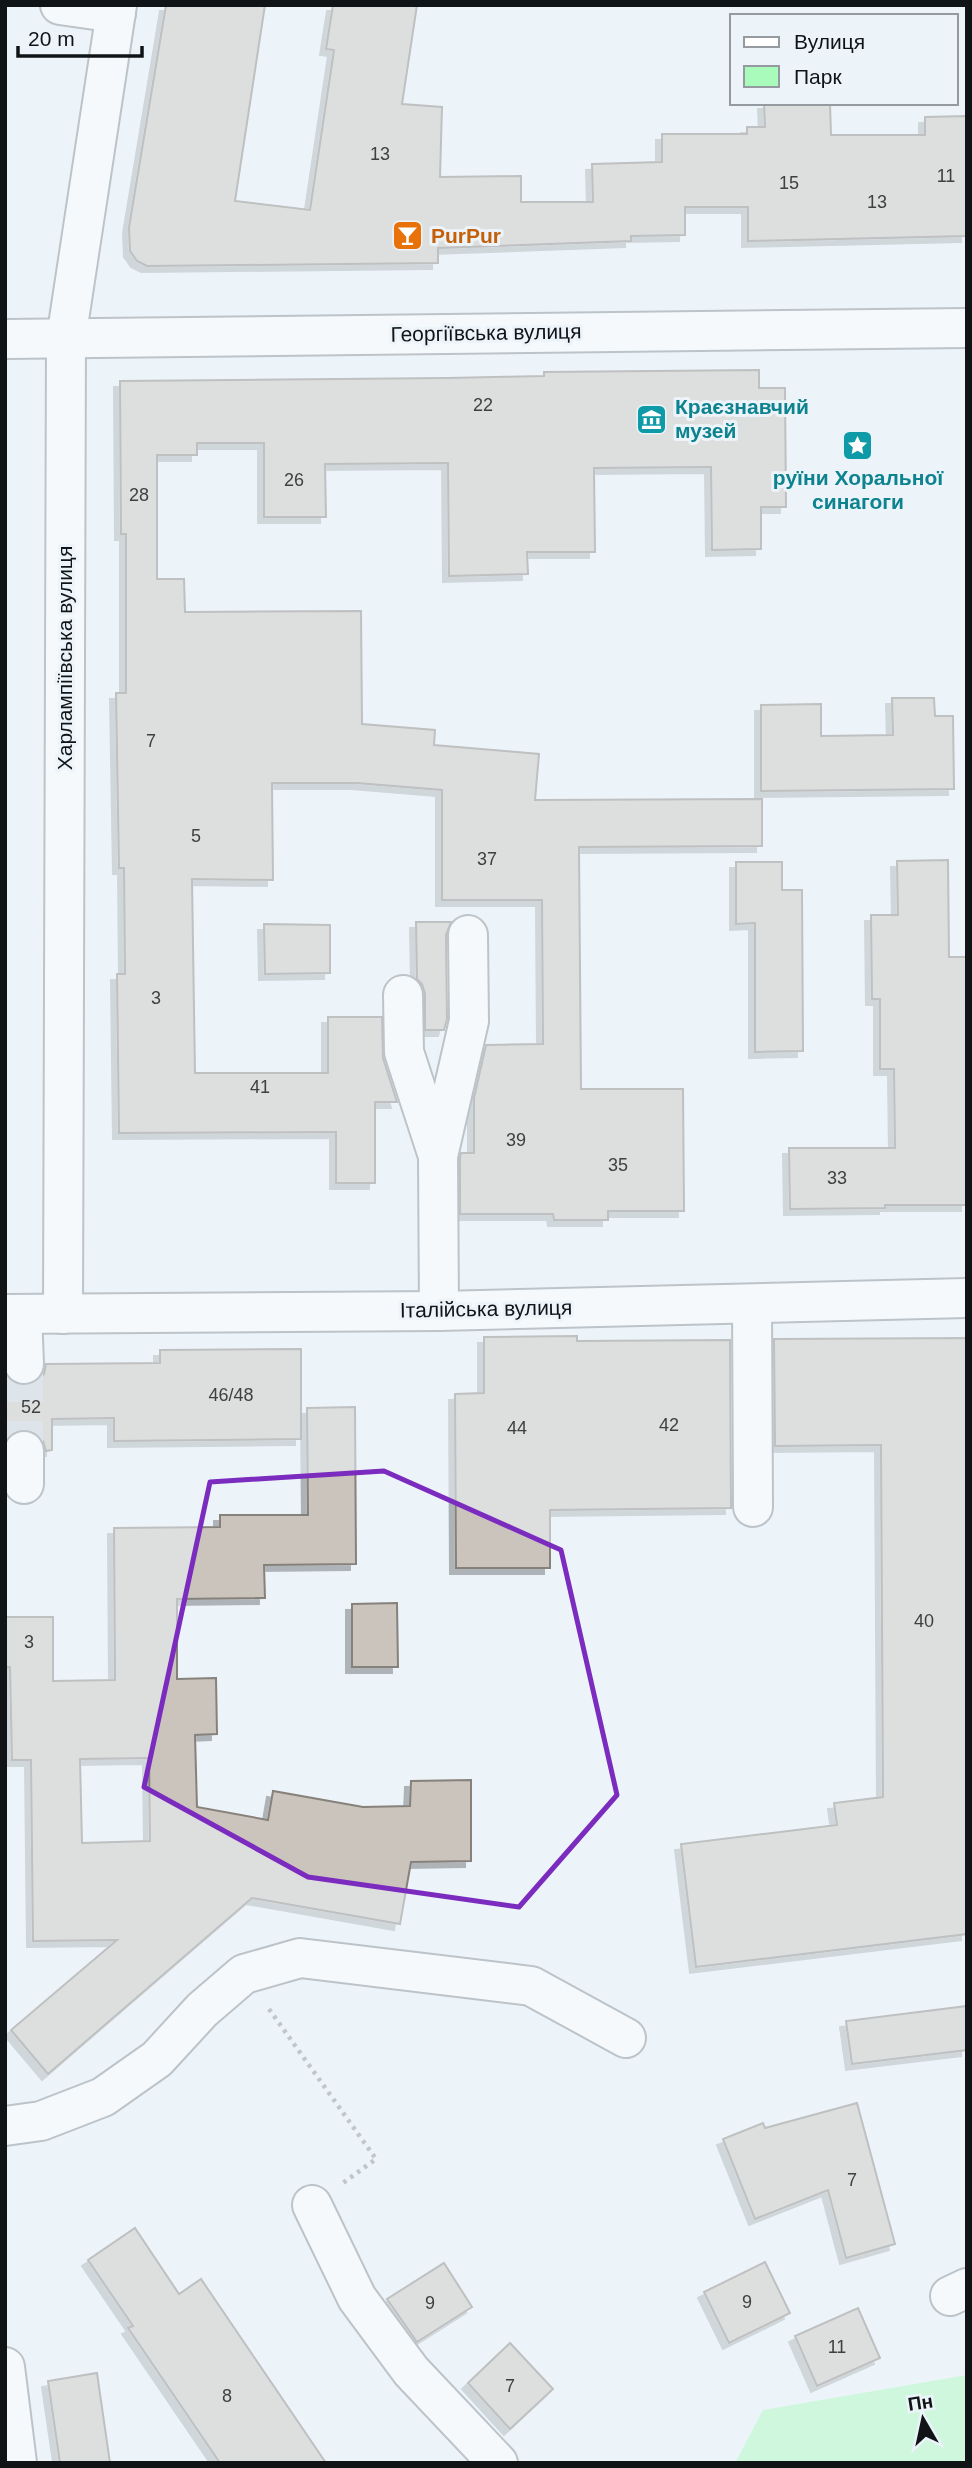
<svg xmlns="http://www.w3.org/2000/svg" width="972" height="2468" viewBox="0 0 972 2468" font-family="Helvetica,sans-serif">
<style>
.green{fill:#a9fbbc}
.building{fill:#cac4bd;stroke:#87817b;stroke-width:2;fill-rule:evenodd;filter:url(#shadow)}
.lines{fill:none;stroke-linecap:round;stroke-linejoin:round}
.minor-tunnel{stroke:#cbd2d8;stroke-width:38;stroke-dasharray:38 19;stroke-linecap:butt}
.minor-casing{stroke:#82898e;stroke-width:42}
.path{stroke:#898f93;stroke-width:4.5;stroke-dasharray:3.5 5;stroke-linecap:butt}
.minor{stroke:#fff;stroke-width:38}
.marked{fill:none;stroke:#7b2cbf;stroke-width:5;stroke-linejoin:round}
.labels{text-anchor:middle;stroke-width:6;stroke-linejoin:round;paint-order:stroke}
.number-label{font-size:18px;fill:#3f4040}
.food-label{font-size:21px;font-weight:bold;fill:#c56008;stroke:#ecf4fa;text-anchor:start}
.street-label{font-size:21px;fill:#111416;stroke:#ecf4fa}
.culture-label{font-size:21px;font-weight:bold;fill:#0d838f;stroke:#ecf4fa;text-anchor:start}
</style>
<defs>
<filter id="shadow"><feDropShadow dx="-6" dy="6" stdDeviation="0" flood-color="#0004"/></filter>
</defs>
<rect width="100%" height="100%" fill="#ecf4fa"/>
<polygon class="green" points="967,2375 967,2463 735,2463 763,2410"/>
<g class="building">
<polygon points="166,5 265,5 235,201 310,210 334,50 326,49 333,5 417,5 402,104 442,107 440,177 521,176 521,202 593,202 592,164 662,162 662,134 747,134 747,127 765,127 764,103 830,103 831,135 925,135 925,117 967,116 967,236 748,241 748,207 685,207 685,235 631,236 631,241 438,248 438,263 147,266 137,261 130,251 129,227"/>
<polygon points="759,370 759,388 785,388 786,507 761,507 761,549 712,550 711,467 594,468 595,552 527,552 528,574 449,576 448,463 325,464 326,517 264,517 264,443 197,443 197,455 157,455 157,579 184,579 185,612 361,611 362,724 435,730 434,745 539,754 535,800 762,799 762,846 579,847 581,1089 683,1089 684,1211 608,1211 608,1220 554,1220 553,1214 460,1214 460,1158 461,1153 474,1153 474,1098 486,1045 543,1044 542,900 442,900 442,790 357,783 272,783 273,880 192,879 195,1073 328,1073 328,1017 382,1017 383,1058 397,1102 375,1102 375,1183 336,1183 336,1132 119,1133 117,974 125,974 124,868 119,868 116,693 126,693 126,534 121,534 120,381 447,378 544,376 544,372"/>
<polygon points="892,698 934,698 935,716 953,716 954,789 761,791 761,705 821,704 821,736 893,735"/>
<polygon points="948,860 949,957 967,957 967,1205 885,1205 885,1208 790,1209 789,1148 895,1148 894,1069 880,1069 880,999 872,999 871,915 898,915 897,861"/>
<polygon points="736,862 782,862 782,890 802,890 803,1051 755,1052 755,923 736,924"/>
<polygon points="416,922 451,922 446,935 447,1019 444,1030 425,1030 425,994 422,984 417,979"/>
<polygon points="264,924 330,925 330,973 265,974"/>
<polygon points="577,1336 577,1341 730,1340 731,1508 550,1510 550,1568 456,1568 455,1394 484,1393 484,1337"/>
<polygon points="967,1338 967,1934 696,1967 681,1844 837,1825 834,1803 883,1797 881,1445 775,1446 774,1339"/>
<polygon points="301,1349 301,1439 114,1441 114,1418 52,1419 52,1450 46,1451 43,1441 35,1432 25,1429 14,1432 5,1440 5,1375 13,1383 26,1386 36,1382 44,1374 46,1364 160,1363 160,1350"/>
<path d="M 355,1407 L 356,1564 L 264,1565 L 265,1598 L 177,1599 L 177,1679 L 216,1678 L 217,1734 L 195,1735 L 197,1807 L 268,1820 L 273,1791 L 363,1807 L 410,1806 L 411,1781 L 471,1780 L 471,1861 L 411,1862 L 400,1924 L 252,1898 L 48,2074 L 11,2030 L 117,1940 L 33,1941 L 31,1760 L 12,1760 L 10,1667 L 5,1667 L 5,1617 L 53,1617 L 53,1681 L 115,1680 L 114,1528 L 220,1527 L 220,1515 L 308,1515 L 307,1408 ZM 149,1758 L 150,1841 L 82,1843 L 80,1759 Z"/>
<polygon points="397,1603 398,1667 352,1667 352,1604"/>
<polygon points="967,2006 967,2050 852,2064 846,2021"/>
<polygon points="857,2103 895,2244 846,2258 828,2190 755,2219 723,2139 763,2123 765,2128"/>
<polygon points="135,2228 179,2294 201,2279 326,2463 220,2463 128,2328 133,2326 88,2260"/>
<polygon points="765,2262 790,2313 729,2343 704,2292"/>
<polygon points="444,2263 472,2307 417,2342 387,2299"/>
<polygon points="858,2308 880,2358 817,2386 795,2336"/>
<polygon points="510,2343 553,2389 510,2429 468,2383"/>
<polygon points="97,2373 110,2463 60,2463 48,2381"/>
</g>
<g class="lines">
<polyline class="minor-tunnel" points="24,1364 24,1451"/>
<defs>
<g id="minor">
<polyline points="60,5 116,13"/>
<polyline points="5,339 967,328"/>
<polyline points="403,995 404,1052 438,1156"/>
<polyline points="752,1304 753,1507"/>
<polyline points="439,1311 438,1156 469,1021 468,935"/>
<polyline points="5,1314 439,1311 967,1298"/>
<polyline points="22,1314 24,1364"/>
<polyline points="63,1314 66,339 117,5"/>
<polyline points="24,1451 24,1484"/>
<polyline points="5,2126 41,2121 103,2097 157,2059 202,2010 244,1974 300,1958 531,1986 626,2038"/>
<polyline points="312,2205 357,2298 411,2371 498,2463"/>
<polyline points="950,2296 967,2288"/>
<polyline points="5,2367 17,2463"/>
</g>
</defs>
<use href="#minor" class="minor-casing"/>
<polyline class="path" points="269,2009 376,2159 343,2183"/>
<use href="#minor" class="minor"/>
</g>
<path d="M0 0H972V2468H0ZM 384,1471 L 561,1550 L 617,1795 L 519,1907 L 308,1877 L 144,1787 L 210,1482 Z" fill="#ecf4fa" fill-opacity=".55" fill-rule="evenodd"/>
<path class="marked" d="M 384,1471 L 561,1550 L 617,1795 L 519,1907 L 308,1877 L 144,1787 L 210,1482 Z"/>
<defs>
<symbol id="bar-square" viewBox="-11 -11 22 22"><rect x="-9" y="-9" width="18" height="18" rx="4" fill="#e8710a" stroke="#ecf4fa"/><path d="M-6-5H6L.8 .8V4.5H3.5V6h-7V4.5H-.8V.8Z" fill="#fff"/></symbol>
<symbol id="museum-square" viewBox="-11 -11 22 22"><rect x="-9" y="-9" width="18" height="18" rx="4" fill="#0f9aa8" stroke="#ecf4fa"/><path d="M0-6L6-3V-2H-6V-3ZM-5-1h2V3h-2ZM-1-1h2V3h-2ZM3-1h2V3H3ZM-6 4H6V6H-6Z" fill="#fff"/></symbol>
<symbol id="sight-square" viewBox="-11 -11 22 22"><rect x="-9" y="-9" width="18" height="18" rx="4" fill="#0f9aa8" stroke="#ecf4fa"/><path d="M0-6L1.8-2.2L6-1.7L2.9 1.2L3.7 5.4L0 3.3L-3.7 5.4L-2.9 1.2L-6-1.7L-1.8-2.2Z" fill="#fff"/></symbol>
</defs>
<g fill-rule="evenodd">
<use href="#bar-square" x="390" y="218" width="35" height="35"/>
<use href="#museum-square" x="634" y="402" width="35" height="35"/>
<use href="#sight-square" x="840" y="428" width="35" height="35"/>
</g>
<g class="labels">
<g class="number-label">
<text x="380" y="160">13</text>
<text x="946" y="182">11</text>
<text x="789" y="189">15</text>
<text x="877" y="208">13</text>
<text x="483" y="411">22</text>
<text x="294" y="486">26</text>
<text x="139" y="501">28</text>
<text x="151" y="747">7</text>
<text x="196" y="842">5</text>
<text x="487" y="865">37</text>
<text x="156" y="1004">3</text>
<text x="260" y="1093">41</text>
<text x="516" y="1146">39</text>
<text x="618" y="1171">35</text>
<text x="837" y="1184">33</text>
<text x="231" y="1401">46/48</text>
<text x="31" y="1413">52</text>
<text x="669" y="1431">42</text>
<text x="517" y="1434">44</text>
<text x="924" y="1627">40</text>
<text x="29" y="1648">3</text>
<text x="852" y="2186">7</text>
<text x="747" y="2308">9</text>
<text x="430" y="2309">9</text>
<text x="837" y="2353">11</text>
<text x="510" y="2392">7</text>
<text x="227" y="2402">8</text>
</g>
<g class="food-label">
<text x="431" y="243">PurPur</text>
</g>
<g class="street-label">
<text transform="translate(486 333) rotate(-1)" y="7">Георгіївська вулиця</text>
<text transform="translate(65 658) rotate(-90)" y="7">Харлампіївська вулиця</text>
<text transform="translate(486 1309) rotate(-1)" y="7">Італійська вулиця</text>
</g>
<g class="culture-label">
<text x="675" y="414">Краєзнавчий<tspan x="675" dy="24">музей</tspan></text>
<text x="858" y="485" text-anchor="middle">руїни Хоральної<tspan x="858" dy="24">синагоги</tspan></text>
</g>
</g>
<rect width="972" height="2468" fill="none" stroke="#111416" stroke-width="14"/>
<rect x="730" y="14" width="228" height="91" fill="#ecf4fa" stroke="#949a9f" stroke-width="2"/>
<rect x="744" y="37" width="35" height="10" fill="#ffffff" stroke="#949a9f" stroke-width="2"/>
<text x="794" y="49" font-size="21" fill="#111416">Вулиця</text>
<rect x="744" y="66" width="35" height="21" fill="#a9fbbc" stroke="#949a9f" stroke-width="2"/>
<text x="794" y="84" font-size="21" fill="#111416">Парк</text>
<g transform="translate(923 2419) rotate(351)" stroke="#ecf4fa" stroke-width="5" paint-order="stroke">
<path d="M0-5L12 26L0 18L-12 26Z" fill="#111416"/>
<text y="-10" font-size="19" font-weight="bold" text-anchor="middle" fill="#111416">Пн</text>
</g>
<path d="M18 46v10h124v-10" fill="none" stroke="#111416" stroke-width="3.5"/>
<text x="28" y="46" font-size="21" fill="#111416" stroke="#ecf4fa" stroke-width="5" paint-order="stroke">20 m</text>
</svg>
